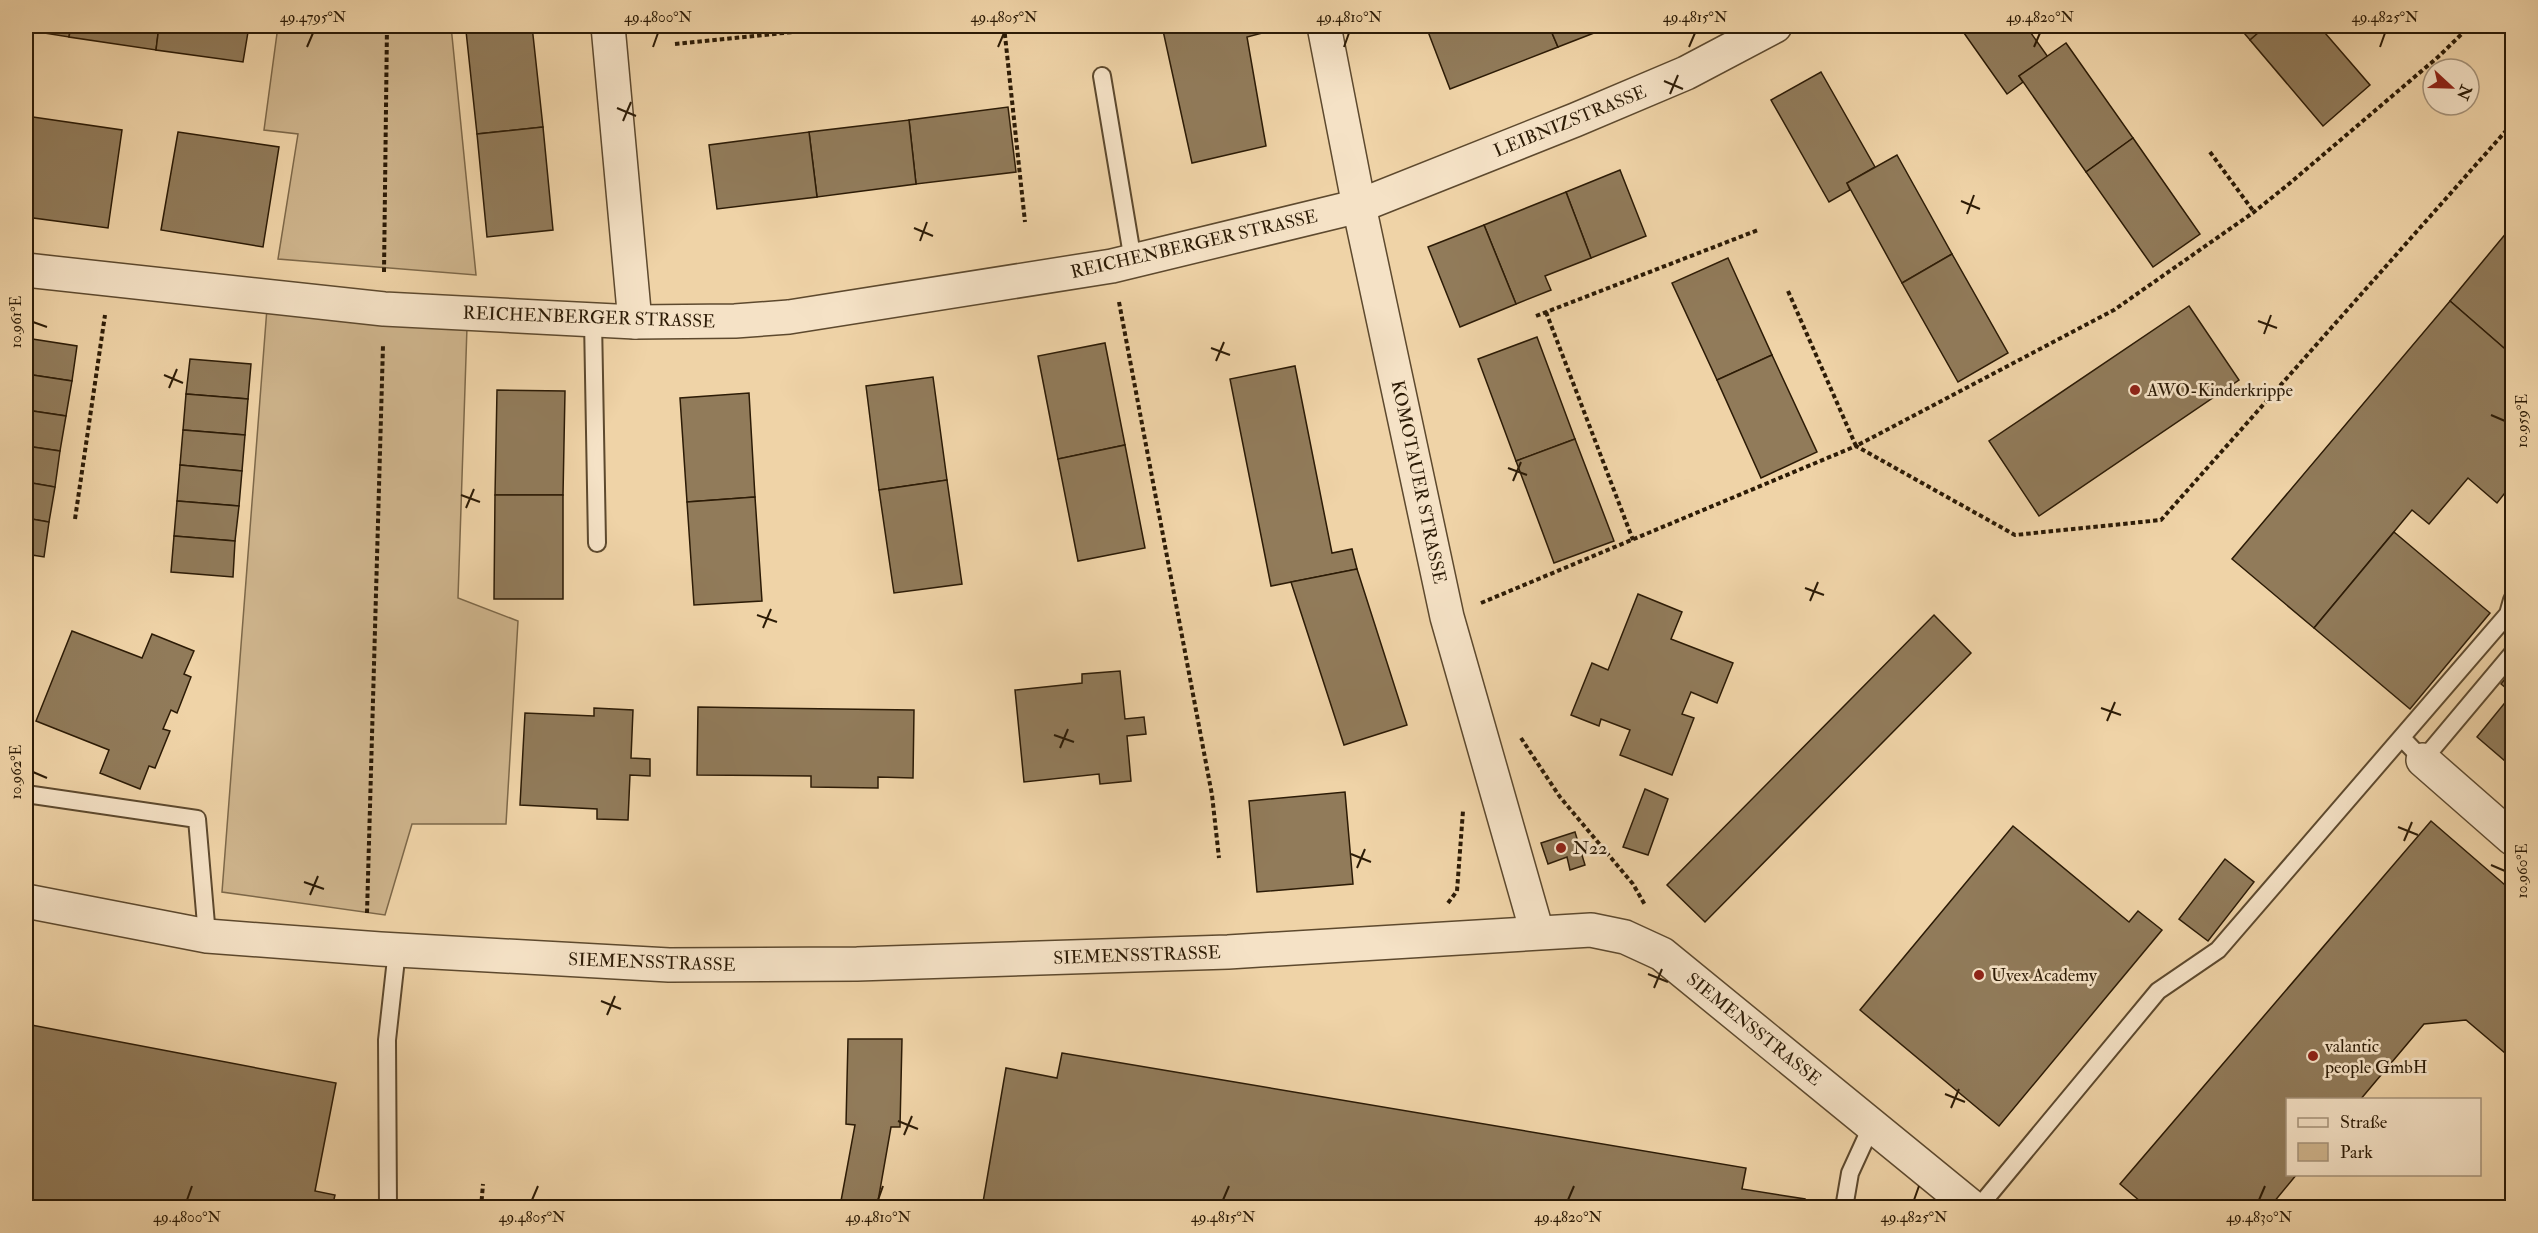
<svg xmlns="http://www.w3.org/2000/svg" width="2538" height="1233" viewBox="0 0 2538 1233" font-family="'IM FELL Double Pica',serif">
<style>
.green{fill:#ceb48c;stroke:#7d6849;stroke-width:1.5}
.building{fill:#917b5a;stroke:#2c1b06;stroke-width:1.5}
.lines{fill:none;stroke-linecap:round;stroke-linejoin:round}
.lane-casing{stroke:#5d492e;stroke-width:20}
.street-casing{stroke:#5d492e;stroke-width:36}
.path{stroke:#2c1b06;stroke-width:4;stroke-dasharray:4.5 3;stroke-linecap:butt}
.lane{stroke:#f5e2c6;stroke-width:16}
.street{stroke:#f5e2c6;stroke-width:33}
.ticks{fill:none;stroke:#2c1b06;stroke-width:2}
.poi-dot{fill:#8f2418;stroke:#f5e2c6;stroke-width:2}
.labels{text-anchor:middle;stroke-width:5;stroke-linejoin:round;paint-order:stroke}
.street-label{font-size:18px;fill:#2c1b06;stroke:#f5e2c6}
.poi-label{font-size:18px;fill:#2c1b06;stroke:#f5e2c6;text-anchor:start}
.neatline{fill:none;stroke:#2c1b06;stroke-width:2}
.ticks-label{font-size:15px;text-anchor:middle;fill:#2c1b06}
</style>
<rect width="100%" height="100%" fill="#efd3a7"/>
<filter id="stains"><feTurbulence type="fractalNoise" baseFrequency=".00333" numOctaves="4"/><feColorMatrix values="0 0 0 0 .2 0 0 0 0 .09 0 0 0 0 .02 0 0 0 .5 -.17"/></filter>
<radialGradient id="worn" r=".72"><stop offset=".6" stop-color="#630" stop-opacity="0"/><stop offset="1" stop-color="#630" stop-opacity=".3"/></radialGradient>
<g class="green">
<polygon points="278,26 451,26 476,275 278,259 298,134 264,130"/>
<polygon points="267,308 467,327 458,598 518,621 506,824 412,824 385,915 222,892"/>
</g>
<g class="building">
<polygon points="26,26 71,26 69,37 26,30"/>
<polygon points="71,26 159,26 156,50 69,37"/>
<polygon points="159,26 249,26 243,62 156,50"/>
<polygon points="486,26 532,26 543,127 477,134 466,31 486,29"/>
<polygon points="1162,26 1269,26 1270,31 1247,37 1266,146 1192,163"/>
<polygon points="1436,26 1549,26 1558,47 1450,89 1427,29"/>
<polygon points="1549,26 1612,26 1558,47"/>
<polygon points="1959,26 2026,26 2048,57 2019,76 2023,82 2007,94"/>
<polygon points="2238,26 2266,26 2250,40"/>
<polygon points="2266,26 2319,26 2370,85 2323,126 2250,40"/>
<polygon points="2066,43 2133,138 2086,172 2019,76"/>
<polygon points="1821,72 1875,167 1847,183 1850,190 1829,202 1771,100"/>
<polygon points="1008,107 1016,172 916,184 909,120"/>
<polygon points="26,116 122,130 108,228 26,217"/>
<polygon points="909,120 916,184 817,197 809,132"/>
<polygon points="543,127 553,230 487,237 477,134"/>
<polygon points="178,132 279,147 263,247 161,230"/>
<polygon points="809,132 817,197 717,209 709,145"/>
<polygon points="2133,138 2200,234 2153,267 2086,172"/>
<polygon points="1897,155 1952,254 1902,283 1847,183"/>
<polygon points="1620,170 1646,236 1591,258 1566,192"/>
<polygon points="1566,192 1591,258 1545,276 1551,290 1516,304 1484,225"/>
<polygon points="1484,225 1516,304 1460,327 1428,247"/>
<polygon points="2512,226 2512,355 2450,301"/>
<polygon points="1952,254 2008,353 1958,382 1902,283"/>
<polygon points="1728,258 1772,355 1717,380 1672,283"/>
<polygon points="2450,301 2512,355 2512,484 2497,503 2468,478 2429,524 2412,510 2314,628 2232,559"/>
<polygon points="2189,306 2239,380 2039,516 1989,441"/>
<polygon points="1537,337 1575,439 1516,461 1478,359"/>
<polygon points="26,338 77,346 72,381 26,374"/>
<polygon points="1105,343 1125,445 1058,459 1038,356"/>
<polygon points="1772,355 1817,452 1761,478 1717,380"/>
<polygon points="190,359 251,364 248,399 186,394"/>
<polygon points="1295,366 1332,553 1352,549 1357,569 1271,586 1230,379"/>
<polygon points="26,374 72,381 66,416 26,410"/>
<polygon points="933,377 947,480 879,490 866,386"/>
<polygon points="497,390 565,391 563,495 495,495"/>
<polygon points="749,393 755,497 687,502 680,398"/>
<polygon points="186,394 248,399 245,435 183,430"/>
<polygon points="26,410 66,416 60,451 26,446"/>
<polygon points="183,430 245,435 242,471 180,465"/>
<polygon points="1575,439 1614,541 1554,563 1516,461"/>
<polygon points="1125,445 1145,548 1078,561 1058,459"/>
<polygon points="26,446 60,451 55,487 26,482"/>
<polygon points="180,465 242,471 239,506 177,501"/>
<polygon points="947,480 962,584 894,593 879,490"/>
<polygon points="26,482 55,487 49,522 26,518"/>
<polygon points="495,495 563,495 563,599 494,599"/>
<polygon points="755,497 762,601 694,605 687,502"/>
<polygon points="177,501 239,506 235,541 174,536"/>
<polygon points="26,518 49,522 44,557 26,554"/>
<polygon points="2394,532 2490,613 2410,709 2314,628"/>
<polygon points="174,536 235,541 233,577 171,572"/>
<polygon points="1357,569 1407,725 1344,745 1291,582"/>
<polygon points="1638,594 1682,612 1671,639 1733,663 1717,703 1691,692 1682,714 1694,718 1672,775 1620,755 1630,730 1601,719 1599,726 1571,715 1592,663 1608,670"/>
<polygon points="1934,615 1971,653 1705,922 1667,885"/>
<polygon points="72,631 142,658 152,634 194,651 184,674 191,677 177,713 171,710 163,729 170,731 155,768 149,766 140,789 100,773 109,750 36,721"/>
<polygon points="2512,670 2512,693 2501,684"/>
<polygon points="1120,671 1125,719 1144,717 1146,734 1127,736 1131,781 1100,784 1099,774 1024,782 1015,690 1082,683 1082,674"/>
<polygon points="2512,694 2512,767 2477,737"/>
<polygon points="698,707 914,710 913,778 878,777 878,788 811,787 811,776 697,775"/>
<polygon points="594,708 633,710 631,758 650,759 650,776 630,775 628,820 597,819 597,809 520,805 525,713 594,716"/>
<polygon points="1645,789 1668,799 1648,855 1623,847"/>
<polygon points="1345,792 1353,884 1257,892 1249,801"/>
<polygon points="2431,821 2512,891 2512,919 2507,926 2512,931 2512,1059 2466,1020 2424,1024 2360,1100 2288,1100 2288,1174 2297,1174 2269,1208 2148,1208 2120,1184"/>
<polygon points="2013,826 2129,922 2138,911 2162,930 1999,1126 1860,1010"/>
<polygon points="1575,832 1585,865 1570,870 1567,857 1548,864 1541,843"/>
<polygon points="2225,859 2254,882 2208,941 2179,919"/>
<polygon points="26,1024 336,1083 315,1191 335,1195 332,1208 26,1208"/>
<polygon points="848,1039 902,1039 900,1127 891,1127 877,1207 841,1201 855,1125 846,1124"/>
<polygon points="1062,1053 1746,1168 1742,1189 1805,1199 1804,1208 982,1208 1006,1068 1057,1078"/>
</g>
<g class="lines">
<defs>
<g id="lane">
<polyline points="1102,76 1133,261"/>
<polyline points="593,320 597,543"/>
<polyline points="2402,738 2423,760 2512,654"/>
<polyline points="26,794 197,819 207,936"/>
<polyline points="388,1208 387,1040 397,950"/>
<polyline points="1844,1208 1850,1173 1872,1125"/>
<polyline points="1978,1208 2158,991 2218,950 2508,614 2512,600"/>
</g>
<g id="street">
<polyline points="608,26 635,322"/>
<polyline points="1324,26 1359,206 1447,617 1537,932"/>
<polyline points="26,270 384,309 635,322 735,321 789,317 1112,266 1359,206 1575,120 1686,73 1775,26"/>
<polyline points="2423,760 2512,838"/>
<polyline points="26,901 207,936 380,949 669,965 857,964 1228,952 1591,930 1625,937 1662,954 1973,1208"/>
</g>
</defs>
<use href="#lane" class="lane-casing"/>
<use href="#street" class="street-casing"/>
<g class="path">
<polyline points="1004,26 1025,222"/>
<polyline points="675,44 852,26"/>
<polyline points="2210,152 2254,212"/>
<polyline points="384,272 387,26"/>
<polyline points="1788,291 1856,446 2114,310 2254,212 2290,183 2438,57 2470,26"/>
<polyline points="1119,302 1212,795 1219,858"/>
<polyline points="1546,312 1633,540"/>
<polyline points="1536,316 1758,230"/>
<polyline points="75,519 105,315"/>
<polyline points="1481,603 1856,446 2015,535 2161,520 2512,124"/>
<polyline points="1521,738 1560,797 1633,884 1645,905"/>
<polyline points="1448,903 1457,891 1463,811"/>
<polyline points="367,913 383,345"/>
<polyline points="481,1208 483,1184"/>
</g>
<use href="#lane" class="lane"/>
<use href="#street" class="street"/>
</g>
<path class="ticks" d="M 307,47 L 313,33M 653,47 L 658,33M 998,47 L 1004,33M 1344,47 L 1349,33M 1689,47 L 1695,33M 2034,47 L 2040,33M 2380,47 L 2385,33M 1664,81 L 1683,89M 1670,94 L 1678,75M 617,108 L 636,116M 623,121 L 631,102M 1961,201 L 1980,209M 1967,214 L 1974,195M 914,228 L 933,236M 920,241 L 927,222M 2258,321 L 2277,328M 33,322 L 47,327M 2264,334 L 2271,315M 1211,348 L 1230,355M 1216,361 L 1224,342M 164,375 L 183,383M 169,388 L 177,369M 2491,415 L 2505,421M 1508,468 L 1527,475M 1513,481 L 1521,462M 461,495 L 480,502M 466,508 L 474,489M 1805,588 L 1824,595M 1810,601 L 1818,582M 757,615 L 777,622M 763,628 L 771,609M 2101,708 L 2121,715M 2107,721 L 2115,702M 1054,735 L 1074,742M 1060,748 L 1068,729M 33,772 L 47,778M 2398,827 L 2418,835M 2404,841 L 2412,822M 1351,854 L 1371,862M 2491,865 L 2505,871M 1357,868 L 1365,849M 304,882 L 324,889M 310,895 L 318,876M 1648,974 L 1668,982M 1654,988 L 1662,969M 601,1001 L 621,1009M 607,1015 L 615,996M 1945,1094 L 1965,1102M 1951,1108 L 1959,1089M 898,1121 L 918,1129M 904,1135 L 912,1116M 187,1200 L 192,1186M 532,1200 L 538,1186M 878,1200 L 883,1186M 1223,1200 L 1229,1186M 1568,1200 L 1574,1186M 1914,1200 L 1919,1186M 2259,1200 L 2265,1186"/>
<g class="poi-dot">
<circle cx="2135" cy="390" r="6"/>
<circle cx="1561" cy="848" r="6"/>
<circle cx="1979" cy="975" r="6"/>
<circle cx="2313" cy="1056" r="6"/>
</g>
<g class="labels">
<g class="street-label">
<text transform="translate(1570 121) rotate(-22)" y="6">LEIBNIZSTRASSE</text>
<text transform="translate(1194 244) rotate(-13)" y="6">REICHENBERGER STRASSE</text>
<text transform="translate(589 317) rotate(2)" y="6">REICHENBERGER STRASSE</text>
<text transform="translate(1419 482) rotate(78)" y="6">KOMOTAUER STRASSE</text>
<text transform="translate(1137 955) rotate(-2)" y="6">SIEMENSSTRASSE</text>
<text transform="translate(652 962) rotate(2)" y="6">SIEMENSSTRASSE</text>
<text transform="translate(1754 1029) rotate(39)" y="6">SIEMENSSTRASSE</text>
</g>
<g class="poi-label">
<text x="2147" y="396">AWO-Kinderkrippe</text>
<text x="1573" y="854">N22</text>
<text x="1991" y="981">Uvex Academy</text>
<text x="2325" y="1052">valantic<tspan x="2325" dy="21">people GmbH</tspan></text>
</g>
</g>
<rect width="2538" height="1233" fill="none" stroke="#efd3a7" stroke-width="66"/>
<rect x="2286" y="1098" width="195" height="78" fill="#f5e2c6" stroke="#a59279" stroke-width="1.5"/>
<rect x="2298" y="1118" width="30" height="9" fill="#f5e2c6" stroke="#a59279" stroke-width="1.5"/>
<text x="2340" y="1128" font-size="18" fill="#2c1b06">Straße</text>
<rect x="2298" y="1143" width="30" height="18" fill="#ceb48c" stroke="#a59279" stroke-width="1.5"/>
<text x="2340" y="1158" font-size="18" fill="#2c1b06">Park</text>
<g transform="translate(2451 87) rotate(112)"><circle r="28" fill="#f5e2c6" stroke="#a59279" stroke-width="1.5"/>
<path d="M0-4.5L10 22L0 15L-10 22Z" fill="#8f2418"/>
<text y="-9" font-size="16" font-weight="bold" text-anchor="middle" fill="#2c1b06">N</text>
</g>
<rect x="33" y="33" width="2472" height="1167" class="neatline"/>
<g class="ticks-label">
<text x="313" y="22">49.4795°N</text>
<text x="658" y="22">49.4800°N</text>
<text x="1004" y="22">49.4805°N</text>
<text x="1349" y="22">49.4810°N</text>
<text x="1695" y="22">49.4815°N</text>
<text x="2040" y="22">49.4820°N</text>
<text x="2385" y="22">49.4825°N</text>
<text transform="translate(16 322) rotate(-90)" y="5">10.961°E</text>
<text transform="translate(2522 421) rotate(-90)" y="5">10.959°E</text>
<text transform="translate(16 772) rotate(-90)" y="5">10.962°E</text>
<text transform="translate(2522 871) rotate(-90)" y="5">10.960°E</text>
<text x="187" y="1222">49.4800°N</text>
<text x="532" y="1222">49.4805°N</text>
<text x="878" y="1222">49.4810°N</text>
<text x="1223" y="1222">49.4815°N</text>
<text x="1568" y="1222">49.4820°N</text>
<text x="1914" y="1222">49.4825°N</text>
<text x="2259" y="1222">49.4830°N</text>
</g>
<rect width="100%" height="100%" filter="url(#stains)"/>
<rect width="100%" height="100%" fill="url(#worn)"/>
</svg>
